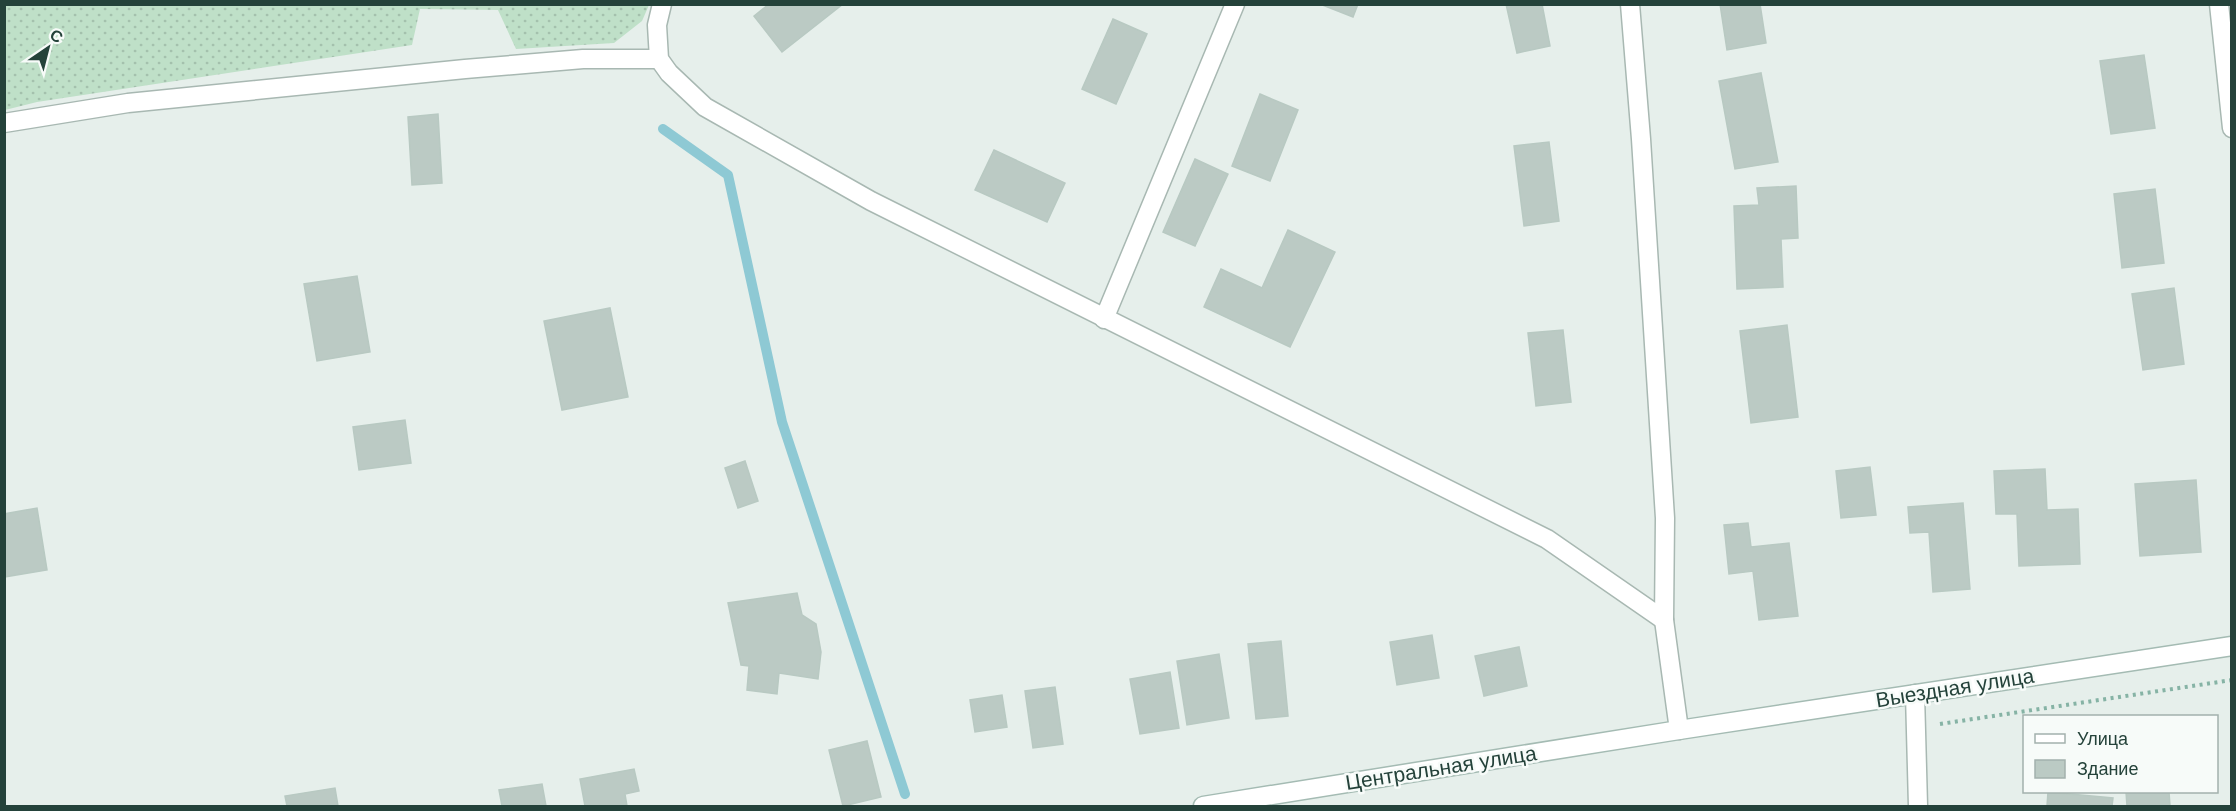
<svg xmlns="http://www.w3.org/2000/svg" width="2236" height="811" viewBox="0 0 2236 811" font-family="Arial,sans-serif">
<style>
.grass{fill:url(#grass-dots)}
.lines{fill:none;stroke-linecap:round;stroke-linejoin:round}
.stream{stroke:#8ec9d4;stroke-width:10}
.building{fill:#bbcac4;stroke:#b8c9c2;stroke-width:1.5}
.minor-casing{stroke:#a8b8b2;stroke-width:21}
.secondary-casing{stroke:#a4bbb3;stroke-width:21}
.path{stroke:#86b3a5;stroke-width:4;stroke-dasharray:3 4.5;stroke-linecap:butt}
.minor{stroke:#fff;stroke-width:18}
.secondary{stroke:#fff;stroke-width:18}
.labels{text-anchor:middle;stroke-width:5;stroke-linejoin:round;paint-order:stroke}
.street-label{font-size:21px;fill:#24423a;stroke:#f7fbf9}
</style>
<defs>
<pattern id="grass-dots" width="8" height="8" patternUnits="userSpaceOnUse" patternTransform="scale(1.5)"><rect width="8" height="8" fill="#bfe0c8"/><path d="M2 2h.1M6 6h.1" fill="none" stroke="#a4c1ad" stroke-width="1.8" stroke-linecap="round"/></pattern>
</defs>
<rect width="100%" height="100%" fill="#e6efeb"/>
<polygon class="grass" points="4,5 5,4 649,5 642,21 614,43 516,49 498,10 420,9 412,45 37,102 5,110"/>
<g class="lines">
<polyline class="stream" points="663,129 728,175 782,422 905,794"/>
</g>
<g class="building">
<polygon points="769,4 843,4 782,52 754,16"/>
<polygon points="1320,4 1358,4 1353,17"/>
<polygon points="1506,4 1542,4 1550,46 1517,53"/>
<polygon points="1720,4 1760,4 1766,43 1727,50"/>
<polygon points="1113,19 1147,34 1116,104 1082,89"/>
<polygon points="2144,55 2155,128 2111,134 2100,61"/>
<polygon points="1761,73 1778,162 1735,169 1719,81"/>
<polygon points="1260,94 1298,110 1270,181 1232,166"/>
<polygon points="438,114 442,183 412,185 408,117"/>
<polygon points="1549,142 1559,221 1524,226 1514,146"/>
<polygon points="994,150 1065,183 1047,222 975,190"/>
<polygon points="1195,159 1228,174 1195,246 1163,232"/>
<polygon points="1796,186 1798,238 1781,239 1783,287 1737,289 1734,206 1759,205 1757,188"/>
<polygon points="2155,189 2164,263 2122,268 2114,194"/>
<polygon points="1288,230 1335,252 1290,347 1204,307 1221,269 1262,288"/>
<polygon points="357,276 370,352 317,361 304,284"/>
<polygon points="2174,288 2184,364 2143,370 2132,294"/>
<polygon points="610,308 628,397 562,410 544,321"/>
<polygon points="1787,325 1798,417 1751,423 1740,331"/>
<polygon points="1563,330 1571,402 1536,406 1528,333"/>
<polygon points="405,420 411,463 359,470 353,427"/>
<polygon points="745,461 758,501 738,508 725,468"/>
<polygon points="1870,467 1876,515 1841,518 1836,471"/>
<polygon points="2045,469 2047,510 2078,509 2080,564 2019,566 2017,514 1996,514 1994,471"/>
<polygon points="2196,480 2201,552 2140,556 2135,484"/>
<polygon points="1963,503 1970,589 1933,592 1929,532 1910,533 1908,507"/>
<polygon points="37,508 47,570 4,577 4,514"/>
<polygon points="1748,523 1751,547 1789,543 1798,616 1759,620 1753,571 1729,574 1724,525"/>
<polygon points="797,593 802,615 816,624 821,652 818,679 779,673 777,694 747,690 749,666 741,665 728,603"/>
<polygon points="1432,635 1439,678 1397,685 1390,642"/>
<polygon points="1281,641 1288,716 1256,719 1248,644"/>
<polygon points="1519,647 1527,686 1484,696 1475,656"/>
<polygon points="1219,654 1229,718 1187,725 1177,661"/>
<polygon points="1170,672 1179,728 1140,734 1130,679"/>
<polygon points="1055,687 1063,744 1033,748 1025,691"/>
<polygon points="1002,695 1007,727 975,732 970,700"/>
<polygon points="867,741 881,797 843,806 829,750"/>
<polygon points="634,769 639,791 625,794 627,806 585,806 580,779"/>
<polygon points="542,784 546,806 502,806 499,790"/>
<polygon points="335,788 338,806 287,806 285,796"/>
<polygon points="2048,792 2113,798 2112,806 2047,806"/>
<polygon points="2126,792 2169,792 2170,806 2127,806"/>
</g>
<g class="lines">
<defs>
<g id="minor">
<polyline points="662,4 657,25 659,59 669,73 705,107 871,201 1547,539 1664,620"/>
<polyline points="1630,4 1641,139 1665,518 1664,620 1679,730"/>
<polyline points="2219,4 2232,128"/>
<polyline points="4,123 128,103 465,69 583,59 659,59"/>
<polyline points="1104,319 1235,4"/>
<polyline points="1915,694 1918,806"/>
</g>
<polyline id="secondary" points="1203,806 1679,730 2232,646"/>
</defs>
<use href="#minor" class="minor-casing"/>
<use href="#secondary" class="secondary-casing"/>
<polyline class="path" points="1940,724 2232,680"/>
<use href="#minor" class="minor"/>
<use href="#secondary" class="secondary"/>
</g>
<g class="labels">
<g class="street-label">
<text transform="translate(1955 688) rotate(-9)" y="7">Выездная улица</text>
<text transform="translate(1441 768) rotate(-9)" y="7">Центральная улица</text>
</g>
</g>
<rect width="2236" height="811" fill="none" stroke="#24423a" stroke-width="12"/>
<rect x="2023" y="715" width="195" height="78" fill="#f7fbf9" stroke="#a3b1ad" stroke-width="1.5"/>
<rect x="2035" y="734" width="30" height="9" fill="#ffffff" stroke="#a3b1ad" stroke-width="1.5"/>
<text x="2077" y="745" font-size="18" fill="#24423a">Улица</text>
<rect x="2035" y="760" width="30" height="18" fill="#bbcac4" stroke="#a3b1ad" stroke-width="1.5"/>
<text x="2077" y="775" font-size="18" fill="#24423a">Здание</text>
<g transform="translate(48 48) rotate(35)" stroke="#f7fbf9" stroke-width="4.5" paint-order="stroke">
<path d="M0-4.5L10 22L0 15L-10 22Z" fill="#24423a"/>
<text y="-9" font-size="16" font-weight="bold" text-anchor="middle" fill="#24423a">С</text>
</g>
</svg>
